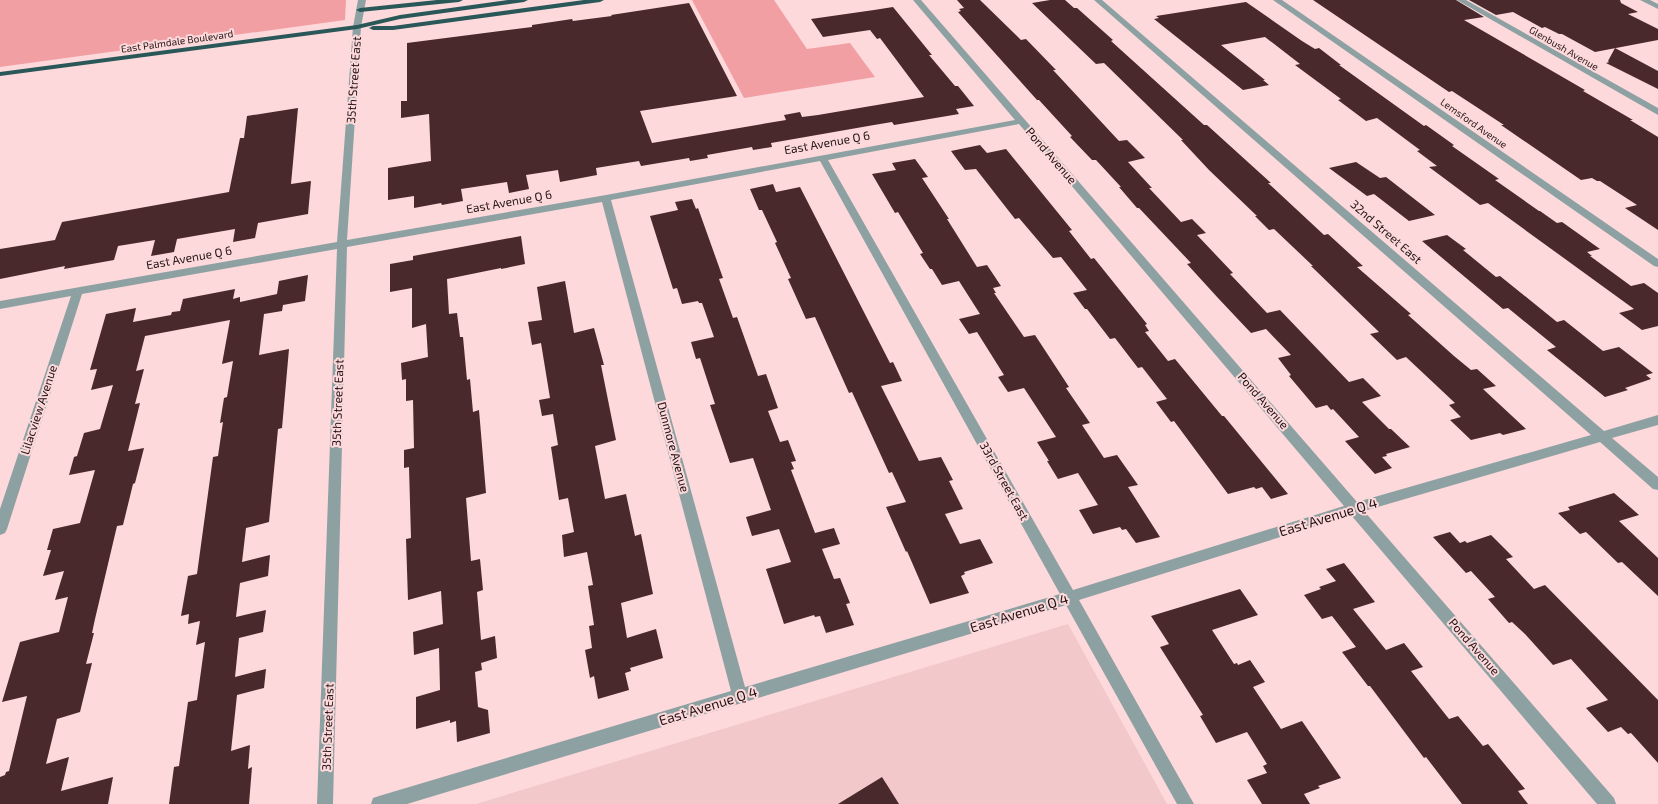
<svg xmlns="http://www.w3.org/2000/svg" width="1658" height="804" viewBox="0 0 1658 804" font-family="'Exo 2',sans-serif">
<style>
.built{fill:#f2c8ca}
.green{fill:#f29fa4}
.building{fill:#49292b}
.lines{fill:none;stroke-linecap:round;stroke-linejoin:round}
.minor{fill:#8ea1a2;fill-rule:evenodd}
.highway{fill:#2a5758;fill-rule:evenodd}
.labels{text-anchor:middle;stroke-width:4;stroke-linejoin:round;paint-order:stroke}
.far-street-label{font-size:10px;fill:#211314;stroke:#fdd9db}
.street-label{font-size:12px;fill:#211314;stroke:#fdd9db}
.near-street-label{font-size:14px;fill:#211314;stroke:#fdd9db}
</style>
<rect width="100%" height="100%" fill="#fdd9db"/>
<polygon class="built" points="1068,624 1167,804 476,804"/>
<g class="green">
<polygon points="0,0 346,0 345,20 0,67"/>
<polygon points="692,0 774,0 807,49 850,43 875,77 744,98"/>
</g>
<g class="building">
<polygon points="957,0 980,0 1021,40 1026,39 1056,70 1053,70 1119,141 1127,140 1145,158 1128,162 1152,188 1149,188 1181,222 1192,219 1206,233 1197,235 1233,273 1230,274 1267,313 1280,310 1349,382 1363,378 1381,396 1362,402 1389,429 1391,429 1410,447 1386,454 1387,456 1382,457 1392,468 1375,474 1345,441 1359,437 1333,409 1331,410 1327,405 1316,408 1289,376 1291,375 1278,358 1291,355 1266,329 1251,333 1218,298 1187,264 1191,263 1139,208 1137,208 1119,187 1121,187 1096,160 1092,160 1070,137 1072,136 1039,100 1037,100 958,12 961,11 959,9 964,8"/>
<polygon points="1050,0 1065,0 1074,8 1077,8 1113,40 1111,41 1204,125 1207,125 1271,183 1268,183 1324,235 1328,234 1363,266 1357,267 1411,314 1408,315 1454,356 1471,370 1477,369 1496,386 1483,389 1526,429 1503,435 1500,433 1471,440 1450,420 1461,417 1449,405 1455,403 1406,357 1397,360 1370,334 1379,332 1311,266 1313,266 1274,229 1269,230 1255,216 1257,216 1209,170 1181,140 1183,140 1104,63 1096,64 1032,3"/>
<polygon points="1313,0 1456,0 1484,17 1464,20 1585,90 1583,91 1633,120 1630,120 1658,137 1658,230 1625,208 1637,205 1600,181 1597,181 1592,178 1581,180 1501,125 1504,125 1452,91 1449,92"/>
<polygon points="1469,0 1620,0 1621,3 1638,12 1628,14 1658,29 1658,40 1595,52 1562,34 1559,34 1545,27 1542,28 1513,12 1496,15"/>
<polygon points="1246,2 1302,41 1315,49 1319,48 1341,65 1339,65 1424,126 1426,125 1454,145 1452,146 1499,179 1495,180 1539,211 1540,211 1557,223 1562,222 1600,249 1587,252 1592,256 1590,256 1631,286 1644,283 1658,293 1658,326 1642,330 1619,313 1634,309 1488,203 1480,205 1429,167 1437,166 1417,151 1420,150 1377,118 1366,121 1338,100 1341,99 1295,65 1300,64 1265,37 1221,45 1265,80 1263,80 1269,85 1243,90 1154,19 1159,18 1156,16"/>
<polygon points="689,3 737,96 640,111 652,143 786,120 784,115 800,112 802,117 818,115 924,97 880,38 877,39 870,30 823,37 811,19 874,10 893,7 932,55 929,55 955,86 958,86 974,106 956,109 959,114 894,125 892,122 874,125 771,143 772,147 753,150 752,147 707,155 708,158 690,161 689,158 641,166 639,161 596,168 597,175 560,182 558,170 526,175 529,189 509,193 507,182 461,189 463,201 442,205 441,203 414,208 414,196 388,200 388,168 431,161 429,114 401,118 401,101 407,101 407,43 532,27 532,25 572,19 573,21 612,16 611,15"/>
<polygon points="1615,48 1658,71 1658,89 1606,63 1609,62 1608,61"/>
<polygon points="298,108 291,184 311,181 308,214 258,223 255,238 233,242 235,229 200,235 177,239 174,252 151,256 155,240 118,246 114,260 64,269 65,266 0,279 0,249 55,240 62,222 229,192 240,138 244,138 247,116"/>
<polygon points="980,145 987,153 1006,149 1072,230 1069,231 1091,259 1094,258 1147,324 1145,325 1149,331 1145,332 1168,361 1175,359 1222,416 1224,416 1288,494 1271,499 1262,487 1256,489 1254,487 1228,494 1174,421 1171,422 1156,402 1167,399 1142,367 1138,368 1115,338 1110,339 1087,309 1085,309 1073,293 1087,290 1061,257 1053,258 1019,218 1015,219 976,169 965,170 951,151"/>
<polygon points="915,159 928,177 922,178 949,219 947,219 977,267 987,265 1001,286 993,288 996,293 994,293 1024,337 1035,335 1069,387 1066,388 1090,423 1082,425 1104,458 1117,455 1138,485 1128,487 1160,537 1136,543 1126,529 1122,530 1120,527 1093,534 1079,510 1098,505 1078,473 1058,479 1047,461 1049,461 1037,442 1056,437 1024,388 1008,392 998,377 1004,375 977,332 969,334 959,319 980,314 959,281 942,285 932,269 930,269 920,254 923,253 898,212 895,213 872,174 896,170 892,163"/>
<polygon points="1356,162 1380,178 1386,177 1435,215 1409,221 1374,194 1367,196 1329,168"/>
<polygon points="773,184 776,192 800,187 890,363 893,362 902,381 881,386 919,461 941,457 953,480 949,481 963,509 945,514 960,544 980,539 993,563 964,572 965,574 961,576 969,593 930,604 907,551 906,552 886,507 906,502 892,472 889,473 852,392 849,393 815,317 806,319 788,279 791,278 775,243 777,242 762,210 759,210 750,189"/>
<polygon points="692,199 696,209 698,208 723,278 719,279 733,318 737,317 758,376 766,374 778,408 768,411 780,442 788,440 796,461 791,462 794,469 791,470 815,533 834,528 840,544 822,549 834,579 840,578 850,603 846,604 854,625 826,633 820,616 815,617 814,615 784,624 766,569 791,562 779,529 752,536 746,517 771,510 753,458 730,463 710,405 715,404 700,358 696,359 691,342 714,337 702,303 699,303 698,301 682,304 677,288 673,289 650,216 678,210 675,202"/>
<polygon points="1447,235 1466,249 1463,250 1496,277 1500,276 1557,322 1564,320 1603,351 1619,347 1653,373 1646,375 1651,379 1625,388 1628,390 1605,397 1547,350 1556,347 1508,308 1503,309 1422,241"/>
<polygon points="521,236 525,264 501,269 501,268 447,279 449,314 457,313 460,337 463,337 467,380 470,379 473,412 479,410 486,493 466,498 471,561 480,559 483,590 477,592 481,640 495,636 497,658 481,663 482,670 475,672 478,707 488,710 490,733 457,742 456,721 450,723 450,720 416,729 416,697 440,690 439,648 414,655 413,632 443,624 441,591 408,600 406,539 411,538 409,467 404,468 404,450 414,448 413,400 406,401 406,379 402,380 401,363 428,357 426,324 412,328 412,288 390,292 390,264 413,260 413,256"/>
<polygon points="308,275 305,301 283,305 282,311 264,314 259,355 289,349 282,428 278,429 269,522 246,528 242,562 270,555 268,576 240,583 236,617 266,610 263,632 239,638 235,677 266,669 264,688 237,695 231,751 250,745 248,769 252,767 249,804 169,804 174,767 179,766 188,702 197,700 205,642 196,645 200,621 188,624 189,614 181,616 188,576 197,574 213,457 218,456 223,422 220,423 224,398 227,397 233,361 222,364 230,320 145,336 136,371 144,369 135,404 140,403 128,451 144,448 135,483 133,484 123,525 117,526 95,619 92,633 94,633 86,664 92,663 80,712 57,719 46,764 69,757 61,791 113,777 108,804 0,804 0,777 5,775 6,772 9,771 27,696 2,702 20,642 59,632 68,597 55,600 64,571 43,576 51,550 47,550 53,529 80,523 95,470 69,475 74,457 77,456 84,433 100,429 113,385 91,390 97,369 90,370 106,314 136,308 133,322 171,315 172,312 180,311 183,299 235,289 233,299 240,297 240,302 277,294 279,281"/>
<polygon points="565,281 574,333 594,328 604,365 601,365 616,440 595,446 605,499 626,494 635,536 641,534 653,594 621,603 627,638 656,629 663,658 630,668 631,671 625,673 629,690 598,699 594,676 590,678 585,650 592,648 589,626 594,625 588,586 593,585 587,552 564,557 562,535 574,532 568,498 559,500 551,447 558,445 553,414 542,416 539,400 550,398 541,343 532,345 528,322 542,320 537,287"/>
<polygon points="1614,493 1639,515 1619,521 1658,558 1658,596 1622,562 1618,563 1586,532 1580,534 1558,513 1570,510 1568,507"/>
<polygon points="1450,532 1460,543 1465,541 1467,543 1491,535 1513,557 1506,559 1534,589 1545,585 1658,700 1658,763 1631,733 1628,734 1621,727 1608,732 1586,708 1608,700 1571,659 1553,665 1525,634 1512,622 1509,623 1488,599 1495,597 1471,571 1466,573 1433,537"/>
<polygon points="1344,563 1375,602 1353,609 1386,650 1404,643 1423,667 1411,671 1449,719 1458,716 1483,746 1488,744 1525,789 1518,791 1528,804 1462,804 1426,757 1424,758 1370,686 1368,686 1342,652 1356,647 1332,616 1322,619 1304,595 1321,589 1319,587 1336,581 1326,569"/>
<polygon points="1240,589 1258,615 1212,630 1234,664 1237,663 1238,665 1250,660 1265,682 1253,687 1281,729 1302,721 1341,778 1318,786 1320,788 1304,794 1310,804 1262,804 1247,780 1267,773 1263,766 1267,764 1247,732 1216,743 1200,716 1203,715 1160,647 1169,644 1151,616"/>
<polygon points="882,777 899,804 838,804"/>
</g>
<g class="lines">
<g class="minor">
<path d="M 358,0 L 366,0 L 361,27 L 347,240 L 606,195 L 1015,120 L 913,0 L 921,0 L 1357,502 L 1591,435 L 1094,0 L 1102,0 L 1604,431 L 1658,415 L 1658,425 L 1612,438 L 1658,477 L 1658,490 L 1653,489 L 1600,442 L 1364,511 L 1614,798 L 1616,804 L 1597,804 L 1351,515 L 1079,600 L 1194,804 L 1177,804 L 1066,605 L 407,804 L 371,804 L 373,798 L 379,796 L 731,691 L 602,202 L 347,247 L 333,804 L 317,804 L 337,249 L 82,294 L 7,529 L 5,533 L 0,535 L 0,509 L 71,296 L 0,309 L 0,301 L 337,242 L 353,27 ZM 1019,124 L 1344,506 L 1073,590 L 828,160 ZM 820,161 L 1060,594 L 745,687 L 611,200 Z"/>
<polygon points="1273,0 1282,0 1658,259 1658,267 1654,266"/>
<polygon points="1457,0 1466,0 1658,108 1658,115"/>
<polygon points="1640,0 1650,0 1658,4 1658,9"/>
</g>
<g class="highway">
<polygon points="437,0 463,0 459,2 360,12 356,10 360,8"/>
<polygon points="508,0 528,0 524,2 400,19 357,29 0,76 0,72 357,25 400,15"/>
<polygon points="584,0 604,0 600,2 393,30 373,30 369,28 373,26 393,26"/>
</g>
</g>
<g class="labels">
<g class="far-street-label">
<text transform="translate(177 41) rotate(-8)" y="4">East Palmdale Boulevard</text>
<text transform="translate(1564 48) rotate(30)" y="4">Glenbush Avenue</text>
<text transform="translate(1474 123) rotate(35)" y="4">Lemsford Avenue</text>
</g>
<g class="street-label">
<text transform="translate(354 80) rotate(-86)" y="4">35th Street East</text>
<text transform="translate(827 143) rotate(-10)" y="4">East Avenue Q 6</text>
<text transform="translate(1051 156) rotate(49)" y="4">Pond Avenue</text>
<text transform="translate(509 202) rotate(-10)" y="4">East Avenue Q 6</text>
<text transform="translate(1386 232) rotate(41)" y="4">32nd Street East</text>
<text transform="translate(189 258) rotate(-10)" y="4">East Avenue Q 6</text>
<text transform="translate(1263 401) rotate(49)" y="4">Pond Avenue</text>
<text transform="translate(338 403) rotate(-88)" y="4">35th Street East</text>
<text transform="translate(39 410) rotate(-72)" y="4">Lilacview Avenue</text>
<text transform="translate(673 447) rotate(75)" y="4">Dunmore Avenue</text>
<text transform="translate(1004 481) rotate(61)" y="4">33rd Street East</text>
<text transform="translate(1474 647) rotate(49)" y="4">Pond Avenue</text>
<text transform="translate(328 727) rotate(-88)" y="4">35th Street East</text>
</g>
<g class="near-street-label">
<text transform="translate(1328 517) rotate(-17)" y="5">East Avenue Q 4</text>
<text transform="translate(1019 613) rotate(-17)" y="5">East Avenue Q 4</text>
<text transform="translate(708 706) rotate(-17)" y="5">East Avenue Q 4</text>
</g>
</g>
</svg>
